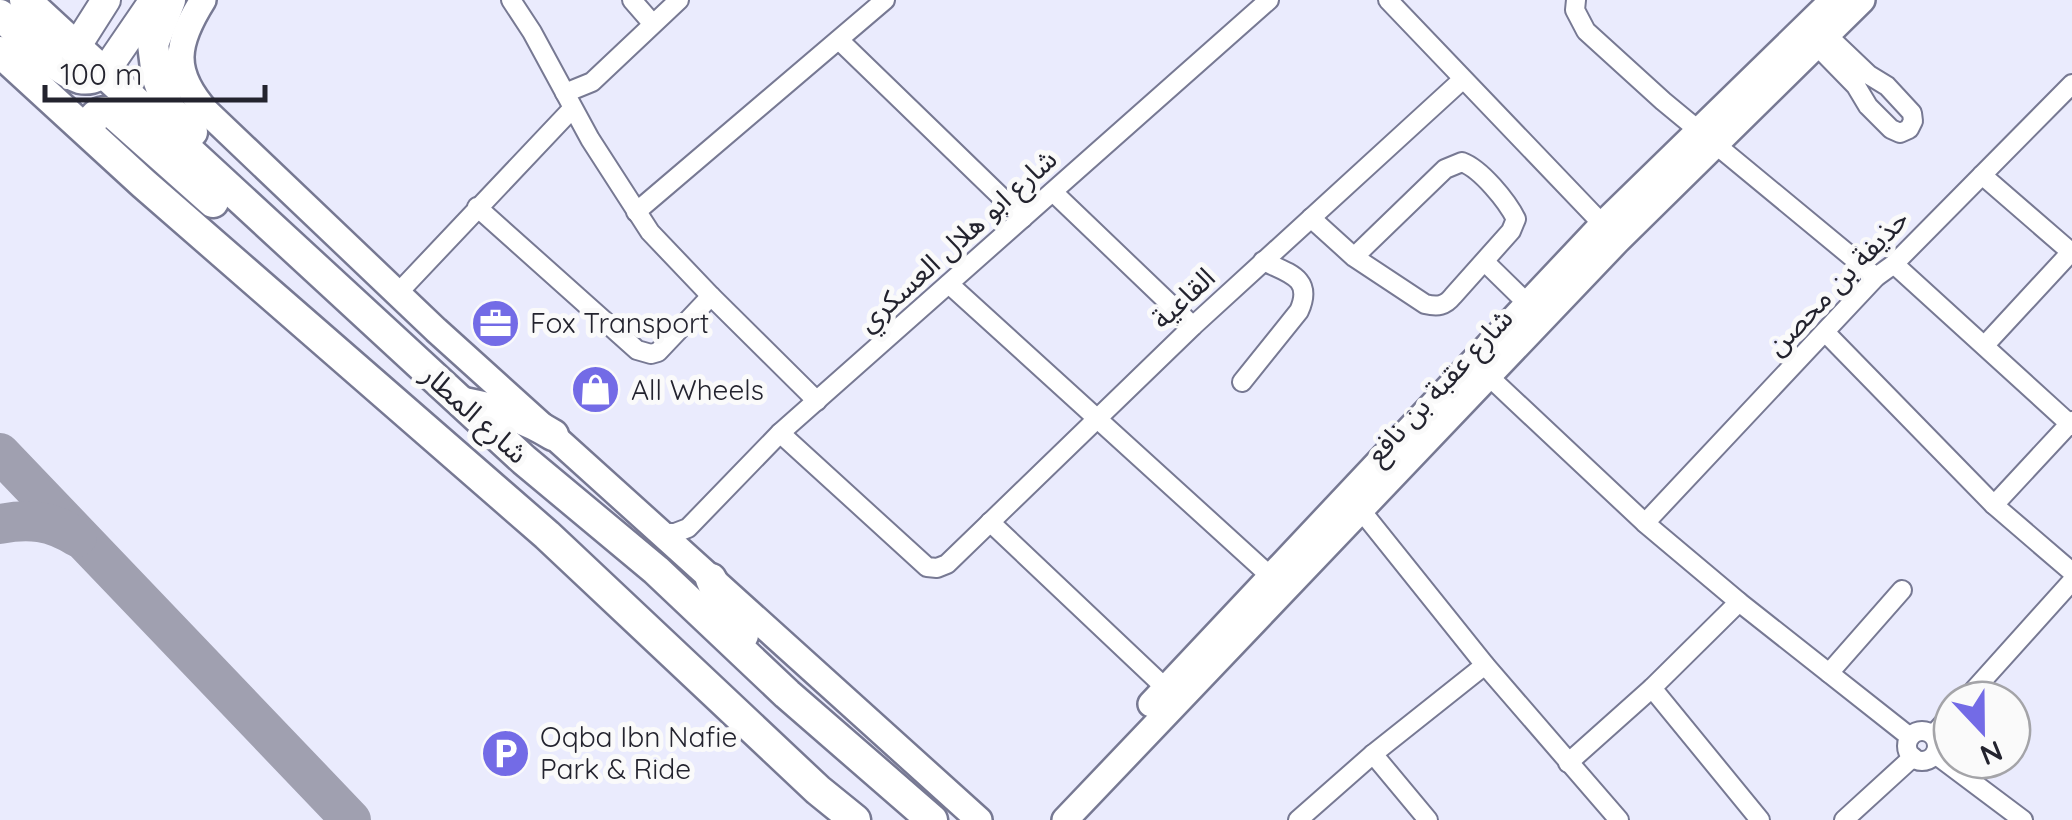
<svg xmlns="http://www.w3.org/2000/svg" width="2072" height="820" viewBox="0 0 2072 820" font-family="Quicksand,'Noto Sans Arabic',sans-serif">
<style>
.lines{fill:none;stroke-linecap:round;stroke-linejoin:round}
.taxiway{stroke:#a0a0b0;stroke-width:40}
.street-casing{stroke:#777993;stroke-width:22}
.secondary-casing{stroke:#777993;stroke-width:30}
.primary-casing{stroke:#777993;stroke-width:32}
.highway-casing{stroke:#777993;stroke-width:35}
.street{stroke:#fff;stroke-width:18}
.secondary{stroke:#fff;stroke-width:25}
.primary{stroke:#fff;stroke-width:28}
.highway{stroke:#fff;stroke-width:30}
.labels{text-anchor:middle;stroke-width:10;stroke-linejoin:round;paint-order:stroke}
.street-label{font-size:28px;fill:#23232e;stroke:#fafafa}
.poi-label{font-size:28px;fill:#23232e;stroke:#fafafa;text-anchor:start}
</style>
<rect width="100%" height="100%" fill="#eaebfd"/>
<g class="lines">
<g class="taxiway">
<polyline points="0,453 351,820"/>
<path d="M 0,524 C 29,518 52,521 77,537"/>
</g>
<defs>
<g id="street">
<polyline points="511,0 532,32 590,139 650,232 711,296 817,401"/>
<polyline points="632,0 652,23"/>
<polyline points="1388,0 1611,233"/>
<polyline points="1576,0 1575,10 1586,31 1663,101 1876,277"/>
<polyline points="839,40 1023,218"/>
<polyline points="1816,45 1856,86 1868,106 1891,129 1900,133 1909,129 1913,121 1912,113 1887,86 1869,75 1827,35"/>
<polyline points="565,93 592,82 679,0"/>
<polyline points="1982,175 2072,253"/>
<polyline points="1053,192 1193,326"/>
<polyline points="477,207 637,350 651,354 658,352 711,296"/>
<polyline points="636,212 885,0"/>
<path d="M 1311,218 L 1354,257 L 1425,304 C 1438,307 1445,306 1453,296 L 1511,231 L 1516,219 C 1507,201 1481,169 1462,162 L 1445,169 L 1354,257"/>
<polyline points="1485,262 1535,311"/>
<polyline points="1894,264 2072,426"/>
<polyline points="949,284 1278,583"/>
<polyline points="397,294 572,109"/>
<polyline points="1825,332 1994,505 2072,572"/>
<polyline points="1985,345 2072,251"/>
<polyline points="1482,370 1645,523 1739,602 1910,737"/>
<path d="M 1242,382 L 1299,311 C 1314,278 1288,273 1263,261"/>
<polyline points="780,433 927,567 937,568 947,564 1193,326 1462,80"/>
<polyline points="1356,504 1485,665 1619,820"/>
<polyline points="1994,505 2072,421"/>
<polyline points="990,522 1174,696"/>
<polyline points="1645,523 1876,277 1894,264 2072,84"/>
<polyline points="660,533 675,533 688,528 780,433 1269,0"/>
<polyline points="1829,673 1902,590"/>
<polyline points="1652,688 1760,820"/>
<polyline points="1965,700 2072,581"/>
<circle cx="1922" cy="746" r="15"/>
<polyline points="1933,735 1952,714"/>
<polyline points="1373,754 1428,820"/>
<polyline points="1935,754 2023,820"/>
<polyline points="1568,763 1652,688 1739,602"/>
<polyline points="1298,820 1373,754 1485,665"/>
<polyline points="1844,820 1913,757"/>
</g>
<g id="secondary">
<path d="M 203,0 C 176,43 170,71 207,112 L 436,330 L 979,820"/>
<polyline points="1151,704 1602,225 1833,0"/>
<polyline points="1065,820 1618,240 1862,0"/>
</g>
<g id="primary">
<polyline points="66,63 106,0"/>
<polyline points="104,73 154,0"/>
</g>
<g id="highway">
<polyline points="25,0 524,460 656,570 787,694 932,820"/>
<polyline points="170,0 153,44 157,76 169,109 192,132"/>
<path d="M 0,15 C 18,31 59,72 80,78 C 89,80 95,77 104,73"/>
<polyline points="0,52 144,184 547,535 818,790 855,820"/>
<path d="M 90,133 C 89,119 99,107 114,114 L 213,202"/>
<path d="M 464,403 C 499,410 522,416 553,435"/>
<polyline points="711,579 724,609 743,635"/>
</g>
</defs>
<use href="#street" class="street-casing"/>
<use href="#secondary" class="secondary-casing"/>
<use href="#primary" class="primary-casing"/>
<use href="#highway" class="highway-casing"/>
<use href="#street" class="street"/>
<use href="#secondary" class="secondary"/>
<use href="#primary" class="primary"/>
<use href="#highway" class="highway"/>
</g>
<defs>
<symbol id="office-disc" viewBox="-11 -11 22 22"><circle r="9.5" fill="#736be6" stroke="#fafafa"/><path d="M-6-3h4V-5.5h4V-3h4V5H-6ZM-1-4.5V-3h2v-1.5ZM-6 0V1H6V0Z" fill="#fff"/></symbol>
<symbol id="shop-disc" viewBox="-11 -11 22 22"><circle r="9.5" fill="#736be6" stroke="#fafafa"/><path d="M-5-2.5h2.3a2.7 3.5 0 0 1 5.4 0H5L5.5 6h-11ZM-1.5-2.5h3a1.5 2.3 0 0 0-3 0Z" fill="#fff"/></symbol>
<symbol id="parking-disc" viewBox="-11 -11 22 22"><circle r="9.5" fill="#736be6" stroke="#fafafa"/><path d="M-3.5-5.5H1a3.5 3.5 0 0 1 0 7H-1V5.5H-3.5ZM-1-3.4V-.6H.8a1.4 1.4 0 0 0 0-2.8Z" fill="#fff"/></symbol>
</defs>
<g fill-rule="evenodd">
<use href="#office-disc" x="468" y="296" width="55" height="55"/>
<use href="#shop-disc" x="568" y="362" width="55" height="55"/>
<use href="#parking-disc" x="478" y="726" width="55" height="55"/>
</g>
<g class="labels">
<g class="street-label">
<text transform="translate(957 240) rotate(-42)" y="10">شارع ابو هلال العسكري</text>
<text transform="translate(1837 282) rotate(-46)" y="10">حذيفة بن محصن</text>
<text transform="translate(1183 298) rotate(-43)" y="10">القاعية</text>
<text transform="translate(1439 386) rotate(-47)" y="10">شارع عقبة بن نافع</text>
<text transform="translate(475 414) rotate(42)" y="10">شارع المطار</text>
</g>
<g class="poi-label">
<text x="530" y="333">Fox Transport</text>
<text x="631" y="400">All Wheels</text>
<text x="540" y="747">Oqba Ibn Nafie<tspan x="540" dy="32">Park &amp; Ride</tspan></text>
</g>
</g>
<g transform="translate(1982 730) rotate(158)"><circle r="48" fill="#fafafa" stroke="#a4a4a8" stroke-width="2.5"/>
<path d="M0-8L18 38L0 25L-18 38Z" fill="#736be6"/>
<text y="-15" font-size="28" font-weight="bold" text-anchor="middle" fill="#23232e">N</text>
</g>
<path d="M45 85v15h220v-15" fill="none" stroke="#23232e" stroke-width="5"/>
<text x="60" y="85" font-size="30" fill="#23232e" stroke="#fafafa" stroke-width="8" paint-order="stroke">100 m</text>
</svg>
